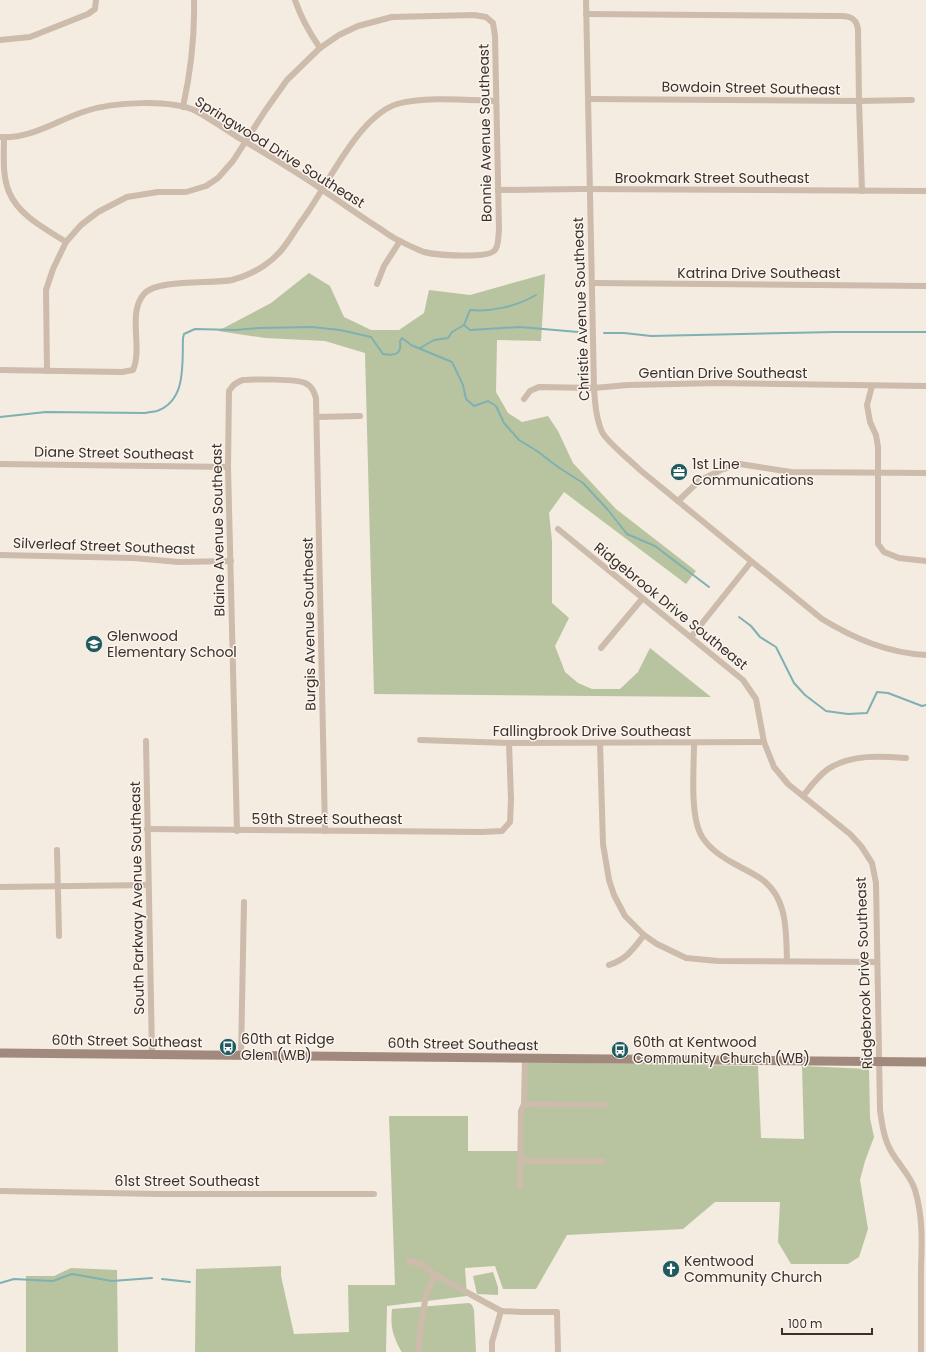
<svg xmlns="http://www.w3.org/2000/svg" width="926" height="1352" viewBox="0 0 926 1352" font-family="Poppins,sans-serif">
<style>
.green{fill:#b8c4a0}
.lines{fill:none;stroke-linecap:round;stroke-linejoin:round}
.stream{stroke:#7fb0b2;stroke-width:2}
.minor{stroke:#cdbbac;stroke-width:6}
.secondary{stroke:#a18a7d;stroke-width:9}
.labels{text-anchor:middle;stroke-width:3;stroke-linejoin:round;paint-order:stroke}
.street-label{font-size:14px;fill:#3b302b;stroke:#fbf5ee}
.poi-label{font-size:14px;fill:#3b302b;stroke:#fbf5ee;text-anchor:start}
</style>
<rect width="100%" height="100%" fill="#f4ebe1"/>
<g class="green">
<polygon points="309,273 330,286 344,317 371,330 399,330 424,313 429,290 470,295 545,274 541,341 497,340 496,392 508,413 522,422 548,416 558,431 573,463 616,509 696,571 686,584 564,492 549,513 552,541 552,603 569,618 555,646 565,672 578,683 592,689 620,689 638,672 650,648 711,697 374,694 365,353 325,341 265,338 218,331 271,303"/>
<polygon points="523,1062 758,1066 761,1138 804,1139 802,1066 869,1069 870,1118 874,1137 865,1161 860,1180 868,1229 859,1257 848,1264 791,1264 778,1242 780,1202 715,1202 683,1229 567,1235 536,1289 503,1289 495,1266 465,1268 467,1296 387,1306 386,1352 195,1352 196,1269 281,1266 281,1276 294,1334 349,1332 348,1285 395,1285 389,1116 468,1116 468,1151 523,1151"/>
<polygon points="71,1268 117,1270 118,1352 26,1352 26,1276 54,1276"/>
<polygon points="493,1272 498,1287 498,1295 477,1294 473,1276"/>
<path d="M 469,1303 L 472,1305 L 474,1310 L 476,1352 L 402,1352 L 401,1351 C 393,1336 390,1327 392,1309 Z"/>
</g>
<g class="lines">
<g class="stream">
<polyline points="464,325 470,330 520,327 578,332"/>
<polyline points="604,333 624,333 651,336 835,332 926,332"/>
<path d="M 420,348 L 434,340 L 448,338 L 452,332 L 464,325 L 470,310 C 493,312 517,306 536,295"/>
<path d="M 0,417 L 46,412 L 145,413 C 148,412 153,412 157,411 C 187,400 182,363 183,338 L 184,334 L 195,329 L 235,330 L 259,328 L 312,327 L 340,330 L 371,337 L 383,354 C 394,356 402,355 400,341 L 402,338 L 411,345 L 452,362 L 463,385 L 466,399 L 474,406 L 488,401 L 496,406 L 504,423 L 519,440 L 537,451 L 558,467 L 583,483 L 608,510 L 627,534 L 655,546 L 709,587"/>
<polyline points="739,617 751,626 760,637 776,647 794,683 805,695 826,711 848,714 867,713 877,692 888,693 922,706 926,705"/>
<polyline points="162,1279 190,1282"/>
<polyline points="0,1283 14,1279 53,1281 72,1274 112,1281 152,1278"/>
</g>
<g class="minor">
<path d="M 295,0 C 301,18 309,32 320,48"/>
<path d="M 586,0 L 594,388 C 595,403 596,418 602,432 C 607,442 631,461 640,470 L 822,619 C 855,639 888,653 926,655"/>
<path d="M 586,14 L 841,16 C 851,16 857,19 858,30 L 859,101 L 862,191"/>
<polyline points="0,40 30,37 88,14 95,9 96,0"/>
<polyline points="589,99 859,101 912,100"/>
<path d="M 183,107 C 191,70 195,37 194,0"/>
<path d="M 0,137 C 32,139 57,120 86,111 C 113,102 170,99 196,111 C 211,119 225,129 239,138 C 268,155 297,172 324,191 C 342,203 360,216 379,228 C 386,233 394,239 402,242 C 409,246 417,249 424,252 C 435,255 488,259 495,250 C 499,245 498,237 499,230 L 495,36 L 493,23 L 486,17 L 474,15 L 392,17 L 358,26 L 339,35 L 320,48 L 287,80 L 265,111 L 233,161 L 218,178 L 206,186 L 186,192 L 158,192 L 127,197 L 98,212 L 81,225 L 66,242 L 53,269 L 46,290 L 47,371"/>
<path d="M 4,137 C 4,155 2,175 9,192 C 19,216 46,229 66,242"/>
<polyline points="498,190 582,189 926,191"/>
<polyline points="592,283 926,286"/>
<polyline points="377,284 384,266 400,241"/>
<path d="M 0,370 L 122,372 L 133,370 C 143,347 127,313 144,294 C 156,279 212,284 232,280 C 243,277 255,272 265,265 C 284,252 290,237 303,219 C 327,187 357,117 397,104 C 423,96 468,100 496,101"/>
<polyline points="872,386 867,405 870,422 876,435 878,447 878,544 884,552 899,558 926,561"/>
<polyline points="524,399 530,391 539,387 594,388 628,385 718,383 926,386"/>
<polyline points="317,417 360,416"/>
<polyline points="0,464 228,467"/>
<polyline points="678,501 699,481 721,470 740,464 791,472 926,473"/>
<path d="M 558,529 L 743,680 L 756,699 L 764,742 L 774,767 L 788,784 L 850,834 L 861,846 L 872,863 L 876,883 L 880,1110 C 882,1124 884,1139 891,1151 C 898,1164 911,1176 915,1190 C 923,1216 922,1243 921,1269 C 921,1297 921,1324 921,1352"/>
<polyline points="0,555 133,558 179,562 231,561"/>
<polyline points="691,637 751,562"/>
<polyline points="601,648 642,599"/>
<polyline points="420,740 509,743 764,742"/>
<polyline points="146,741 152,1054"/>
<polyline points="600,743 603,844 609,880 614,895 625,916 644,935 657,944 686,958 718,961 877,962"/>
<path d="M 694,743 C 694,768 690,811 700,833 C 707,847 720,856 733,863 C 742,868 752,873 760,878 C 788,897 786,931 787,961"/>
<path d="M 803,796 C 810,787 818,776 828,769 C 851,754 880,756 906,758"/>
<polyline points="147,829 482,832 502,831 510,822 511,799 509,743"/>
<path d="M 237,831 L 228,467 L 229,391 C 232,386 236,382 243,380 C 252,379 298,379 305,383 C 312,386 314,392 316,398 L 325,831"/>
<polyline points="57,850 59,936"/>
<polyline points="0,887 148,885"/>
<path d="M 609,965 C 627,959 633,949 644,935"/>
<polyline points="241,1056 244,902"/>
<polyline points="524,1104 604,1105"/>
<polyline points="521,1161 603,1161"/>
<polyline points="520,1187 521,1111 524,1104 525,1058"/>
<polyline points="0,1191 158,1194 374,1194"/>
<polyline points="409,1261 423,1265 435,1275 501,1311 522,1312 557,1312 558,1352"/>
<polyline points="419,1352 419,1340 426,1294 435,1275"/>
<polyline points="492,1352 492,1342 501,1311"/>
</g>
<polyline class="secondary" points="0,1053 926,1062"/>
</g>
<defs>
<symbol id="office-disc" viewBox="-11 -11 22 22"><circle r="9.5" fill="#1f5a5e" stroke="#fbf5ee"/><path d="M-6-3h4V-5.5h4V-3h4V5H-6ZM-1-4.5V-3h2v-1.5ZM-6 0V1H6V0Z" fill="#fff"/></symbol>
<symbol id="school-disc" viewBox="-11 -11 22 22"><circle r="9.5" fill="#1f5a5e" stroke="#fbf5ee"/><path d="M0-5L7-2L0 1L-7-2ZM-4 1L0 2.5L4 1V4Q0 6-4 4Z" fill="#fff"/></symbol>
<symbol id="bus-disc" viewBox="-11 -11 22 22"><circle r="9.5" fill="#1f5a5e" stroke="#fbf5ee"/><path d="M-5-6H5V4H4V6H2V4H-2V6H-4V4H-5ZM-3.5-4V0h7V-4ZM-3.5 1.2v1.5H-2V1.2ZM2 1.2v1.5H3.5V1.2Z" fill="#fff"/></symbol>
<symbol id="church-disc" viewBox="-11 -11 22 22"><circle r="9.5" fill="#1f5a5e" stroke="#fbf5ee"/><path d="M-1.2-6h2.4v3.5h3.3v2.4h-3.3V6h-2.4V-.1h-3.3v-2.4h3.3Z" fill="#fff"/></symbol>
</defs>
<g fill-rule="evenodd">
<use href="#office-disc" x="669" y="462" width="20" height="20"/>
<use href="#school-disc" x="84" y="634" width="20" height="20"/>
<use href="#bus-disc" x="218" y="1037" width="20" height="20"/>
<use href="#bus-disc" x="610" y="1040" width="20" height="20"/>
<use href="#church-disc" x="661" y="1259" width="20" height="20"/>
</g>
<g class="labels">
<g class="street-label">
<text transform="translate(751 88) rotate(1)" y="5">Bowdoin Street Southeast</text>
<text transform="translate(485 133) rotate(-91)" y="5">Bonnie Avenue Southeast</text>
<text transform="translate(280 152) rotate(32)" y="5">Springwood Drive Southeast</text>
<text x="712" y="183">Brookmark Street Southeast</text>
<text x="759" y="278">Katrina Drive Southeast</text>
<text transform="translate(581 309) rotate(-92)" y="5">Christie Avenue Southeast</text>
<text x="723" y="378">Gentian Drive Southeast</text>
<text transform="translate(114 453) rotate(1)" y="5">Diane Street Southeast</text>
<text transform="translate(218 530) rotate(-91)" y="5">Blaine Avenue Southeast</text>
<text transform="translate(104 546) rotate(2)" y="5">Silverleaf Street Southeast</text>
<text transform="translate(671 606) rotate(39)" y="5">Ridgebrook Drive Southeast</text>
<text transform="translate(309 624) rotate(-91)" y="5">Burgis Avenue Southeast</text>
<text x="592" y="736">Fallingbrook Drive Southeast</text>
<text x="327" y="824">59th Street Southeast</text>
<text transform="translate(137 898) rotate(-91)" y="5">South Parkway Avenue Southeast</text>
<text transform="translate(864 973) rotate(-92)" y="5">Ridgebrook Drive Southeast</text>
<text transform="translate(127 1041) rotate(1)" y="5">60th Street Southeast</text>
<text transform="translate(463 1044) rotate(1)" y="5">60th Street Southeast</text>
<text x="187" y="1186">61st Street Southeast</text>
</g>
<g class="poi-label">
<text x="692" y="469">1st Line<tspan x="692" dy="16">Communications</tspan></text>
<text x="107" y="641">Glenwood<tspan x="107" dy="16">Elementary School</tspan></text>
<text x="241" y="1044">60th at Ridge<tspan x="241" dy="16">Glen (WB)</tspan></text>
<text x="633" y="1047">60th at Kentwood<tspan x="633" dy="16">Community Church (WB)</tspan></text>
<text x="684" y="1266">Kentwood<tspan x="684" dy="16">Community Church</tspan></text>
</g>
</g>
<path d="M782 1328v6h90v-6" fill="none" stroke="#3b302b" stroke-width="2"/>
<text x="788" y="1328" font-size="12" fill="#3b302b" stroke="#fbf5ee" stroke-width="3" paint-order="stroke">100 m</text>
</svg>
